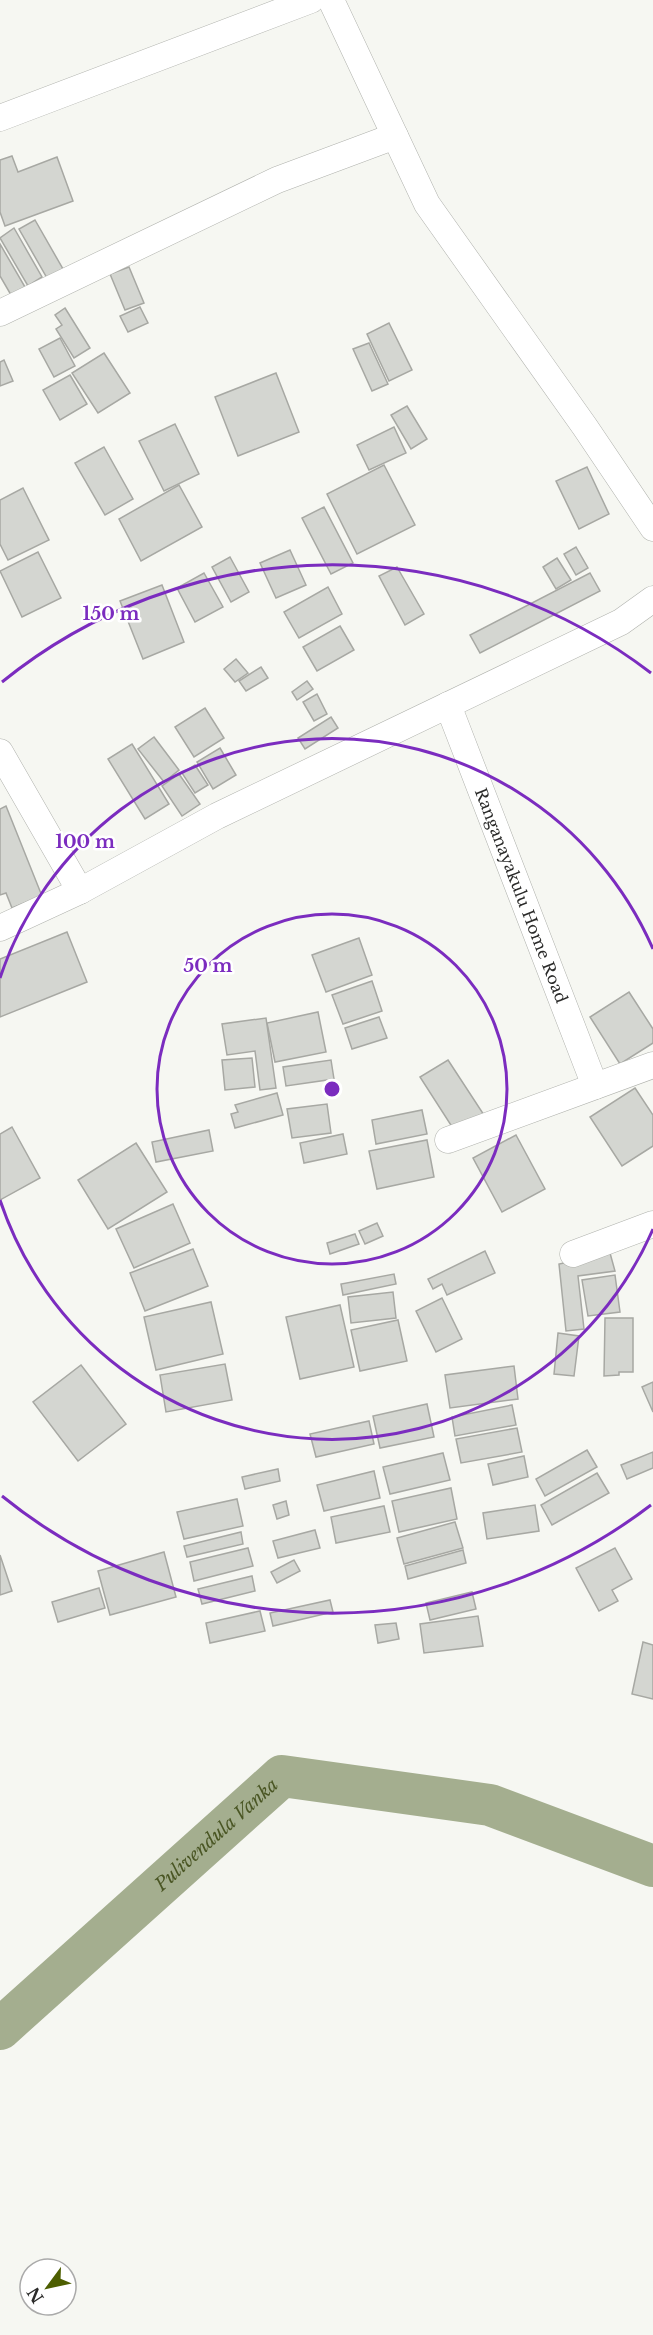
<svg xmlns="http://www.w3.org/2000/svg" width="653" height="2335" viewBox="0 0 653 2335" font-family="'Libre Baskerville',serif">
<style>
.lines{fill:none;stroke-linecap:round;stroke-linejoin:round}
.river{stroke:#a4ae8f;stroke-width:42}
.building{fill:#d4d6d1;stroke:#a7a8a3;stroke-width:1.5}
.street-casing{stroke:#b0b2ad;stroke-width:27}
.street{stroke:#fff;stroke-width:26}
.ring{fill:none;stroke:#7b2cbf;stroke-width:3}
.labels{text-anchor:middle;stroke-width:5;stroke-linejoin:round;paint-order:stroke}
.street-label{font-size:16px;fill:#2b2b2a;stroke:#fff}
.water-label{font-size:18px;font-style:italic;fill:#4a5624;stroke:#fff}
.centre{fill:#7b2cbf;stroke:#fff;stroke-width:3}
.ring-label{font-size:18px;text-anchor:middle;font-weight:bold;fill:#7b2cbf;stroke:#fff;stroke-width:5;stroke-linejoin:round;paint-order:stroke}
</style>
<rect width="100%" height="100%" fill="#f6f7f2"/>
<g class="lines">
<path class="river" id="s1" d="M 0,2029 L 282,1776 L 490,1805 L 653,1866"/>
</g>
<g class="building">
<polygon points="12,156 18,172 57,157 73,201 5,226 0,212 0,160"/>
<polygon points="35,220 63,269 47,278 19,229"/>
<polygon points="14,228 42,277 28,286 0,238"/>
<polygon points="0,244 25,287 11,295 0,276"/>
<polygon points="129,267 144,303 125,310 110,274"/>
<polygon points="140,307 148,323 128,332 120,316"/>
<polygon points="65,308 90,348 74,358 56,329 62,325 55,315"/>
<polygon points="389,323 412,370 389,381 367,334"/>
<polygon points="60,338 75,366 54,377 39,349"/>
<polygon points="369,343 388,384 372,391 353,349"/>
<polygon points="104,353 130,393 98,413 72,373"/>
<polygon points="4,360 13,381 0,386 0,362"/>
<polygon points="276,373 299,432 238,456 215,397"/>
<polygon points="70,375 87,404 60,420 43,390"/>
<polygon points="407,406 427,439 411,449 391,415"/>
<polygon points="175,424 199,474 164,491 139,441"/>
<polygon points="394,427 406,453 369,470 357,445"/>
<polygon points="104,447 133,499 105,515 75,463"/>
<polygon points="384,465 415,525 357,554 327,494"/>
<polygon points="587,467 609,514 579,529 556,481"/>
<polygon points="179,485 202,527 141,561 119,519"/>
<polygon points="23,488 49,540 8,560 0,544 0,500"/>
<polygon points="324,507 353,563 331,574 302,518"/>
<polygon points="576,547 588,568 576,575 564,554"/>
<polygon points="290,550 306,585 276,598 260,563"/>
<polygon points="38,552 61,598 22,617 0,571"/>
<polygon points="230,557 249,592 231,602 212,567"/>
<polygon points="557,558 571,580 556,589 543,567"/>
<polygon points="397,567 424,614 405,625 379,576"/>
<polygon points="204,573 223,607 195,622 177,588"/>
<polygon points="590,573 600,591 480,653 470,635"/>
<polygon points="162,585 184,642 143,659 120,601"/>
<polygon points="328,587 342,614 299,638 284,612"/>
<polygon points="340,626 354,650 317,671 303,647"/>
<polygon points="236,659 248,673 235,682 224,669"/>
<polygon points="261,667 268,678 246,691 239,681"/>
<polygon points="307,681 313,689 297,700 292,692"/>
<polygon points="317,694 327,714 314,721 303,702"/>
<polygon points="205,708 224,738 194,757 175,727"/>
<polygon points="331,717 338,728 305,749 298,738"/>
<polygon points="154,737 179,770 164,782 138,749"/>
<polygon points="132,744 169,804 145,819 108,759"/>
<polygon points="220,748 236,775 213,789 197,762"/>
<polygon points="195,765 208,785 195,793 182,773"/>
<polygon points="179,774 200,804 182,816 162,786"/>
<polygon points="6,806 42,896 12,908 6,893 0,895 0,809"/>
<polygon points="67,932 87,982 0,1017 0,959"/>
<polygon points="359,938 372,975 326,992 312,955"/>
<polygon points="372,981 382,1011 343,1024 332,995"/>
<polygon points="629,992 653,1029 653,1043 620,1064 590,1017"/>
<polygon points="318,1012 326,1052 275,1062 267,1023"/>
<polygon points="379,1017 387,1038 352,1049 345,1028"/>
<polygon points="266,1018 276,1088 260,1090 255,1051 227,1055 222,1024"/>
<polygon points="252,1058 255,1087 225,1090 222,1060"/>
<polygon points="331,1060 334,1079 286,1086 283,1067"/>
<polygon points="448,1060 484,1115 456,1133 420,1077"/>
<polygon points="635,1088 653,1115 653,1146 622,1166 590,1117"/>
<polygon points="277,1093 283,1115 235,1128 231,1114 238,1112 235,1105"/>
<polygon points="327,1104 331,1133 292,1138 287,1109"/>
<polygon points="422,1110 427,1134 376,1144 372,1120"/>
<polygon points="12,1127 40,1178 0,1200 0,1134"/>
<polygon points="209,1130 213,1151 156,1162 152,1142"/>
<polygon points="343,1134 347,1154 304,1163 300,1143"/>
<polygon points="516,1135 545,1189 502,1212 473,1158"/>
<polygon points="427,1140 434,1177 377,1189 369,1151"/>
<polygon points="136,1143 167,1192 108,1229 78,1180"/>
<polygon points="173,1204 190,1243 134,1268 116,1229"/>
<polygon points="377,1223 383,1236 365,1244 359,1231"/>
<polygon points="355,1234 359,1244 330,1254 327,1243"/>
<polygon points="193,1249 208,1286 145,1311 130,1273"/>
<polygon points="485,1251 495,1273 447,1295 442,1284 433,1289 428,1279"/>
<polygon points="610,1253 615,1271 578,1276 584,1329 566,1331 559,1264"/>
<polygon points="394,1274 396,1284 343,1295 341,1284"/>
<polygon points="615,1275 620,1312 588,1316 582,1280"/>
<polygon points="393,1292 396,1318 351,1323 348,1297"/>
<polygon points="442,1298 462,1339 436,1352 416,1311"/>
<polygon points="211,1302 223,1354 156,1370 144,1317"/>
<polygon points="340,1305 354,1367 300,1379 286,1317"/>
<polygon points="605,1318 633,1318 633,1372 619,1372 619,1375 604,1376"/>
<polygon points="398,1320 407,1361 360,1371 351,1330"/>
<polygon points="558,1333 579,1336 574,1376 554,1374"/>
<polygon points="225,1364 232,1400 166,1412 160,1375"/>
<polygon points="81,1365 126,1424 78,1461 33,1402"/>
<polygon points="514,1366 518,1399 450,1408 445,1375"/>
<polygon points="653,1382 653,1412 642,1387"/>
<polygon points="427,1404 434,1437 380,1448 373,1416"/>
<polygon points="512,1405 516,1425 455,1436 452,1417"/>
<polygon points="369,1421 374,1444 316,1457 310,1434"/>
<polygon points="517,1428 522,1452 461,1463 456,1439"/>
<polygon points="587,1450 597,1467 545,1496 536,1479"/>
<polygon points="653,1452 653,1468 627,1479 621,1465"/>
<polygon points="443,1453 450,1480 390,1494 383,1467"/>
<polygon points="524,1456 528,1477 493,1485 488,1464"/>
<polygon points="278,1469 280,1481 245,1489 242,1477"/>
<polygon points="374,1471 380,1498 324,1511 317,1485"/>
<polygon points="597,1473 609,1493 552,1525 541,1505"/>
<polygon points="451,1488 457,1519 399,1532 392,1501"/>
<polygon points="237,1499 243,1526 184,1539 177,1512"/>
<polygon points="286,1501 289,1515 277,1519 273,1505"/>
<polygon points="535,1505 539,1531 487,1539 483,1513"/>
<polygon points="384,1506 390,1532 336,1543 331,1517"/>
<polygon points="455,1522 463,1548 404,1564 397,1538"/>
<polygon points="315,1530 320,1548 278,1558 273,1541"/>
<polygon points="241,1532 243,1544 187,1557 184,1546"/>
<polygon points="248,1548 253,1566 194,1581 190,1562"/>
<polygon points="615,1548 632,1579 612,1590 618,1601 599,1611 576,1568"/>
<polygon points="463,1550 466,1563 408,1579 405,1566"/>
<polygon points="164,1552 176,1597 110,1615 98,1571"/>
<polygon points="0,1555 12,1591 0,1595"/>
<polygon points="294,1560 300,1571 277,1583 271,1572"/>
<polygon points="252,1576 255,1591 202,1604 198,1589"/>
<polygon points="99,1588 105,1608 58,1622 52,1602"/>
<polygon points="472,1592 476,1609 430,1620 426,1603"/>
<polygon points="330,1600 333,1612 273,1626 270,1613"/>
<polygon points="260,1611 265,1631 210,1643 206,1623"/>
<polygon points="478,1616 483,1646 424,1653 420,1624"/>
<polygon points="396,1623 399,1639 378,1643 375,1625"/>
<polygon points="643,1642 653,1645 653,1699 632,1694"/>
</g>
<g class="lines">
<defs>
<g id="street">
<polyline points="331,0 427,204 585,427 653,528"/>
<polyline points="0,118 311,0"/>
<polyline points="0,313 277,180 395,136"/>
<path id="s2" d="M 448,705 L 595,1086"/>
<polyline points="0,752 80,891"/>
<polyline points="0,928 80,891 217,816 621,622 653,599"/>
<polyline points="448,1140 653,1065"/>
<polyline points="573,1254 653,1224"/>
</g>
</defs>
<use href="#street" class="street-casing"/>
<use href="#street" class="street"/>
</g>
<g class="ring">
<circle cx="332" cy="1089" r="175"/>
<path d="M653 1229A350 350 0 0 1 0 1200M0 978A350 350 0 0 1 653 949"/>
<path d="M651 1505A524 524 0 0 1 2 1496M2 682A524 524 0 0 1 651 673"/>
</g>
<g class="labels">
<g class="street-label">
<text dy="6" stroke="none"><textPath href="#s2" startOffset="204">Ranganayakulu Home Road</textPath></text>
</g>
<g class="water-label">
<text dy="6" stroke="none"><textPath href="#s1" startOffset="291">Pulivendula Vanka</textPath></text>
</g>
</g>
<circle cx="332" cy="1089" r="9" class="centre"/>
<g class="ring-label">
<text x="111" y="620">150 m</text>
<text x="85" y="848">100 m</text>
<text x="208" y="972">50 m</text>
</g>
<g transform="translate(48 2287) rotate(237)"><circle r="28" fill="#ffffff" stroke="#aaaaaa" stroke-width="1.5"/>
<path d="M0-4.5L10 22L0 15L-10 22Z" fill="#4d5e01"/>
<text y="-9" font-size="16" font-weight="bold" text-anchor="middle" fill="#2b2b2a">N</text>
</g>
</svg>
